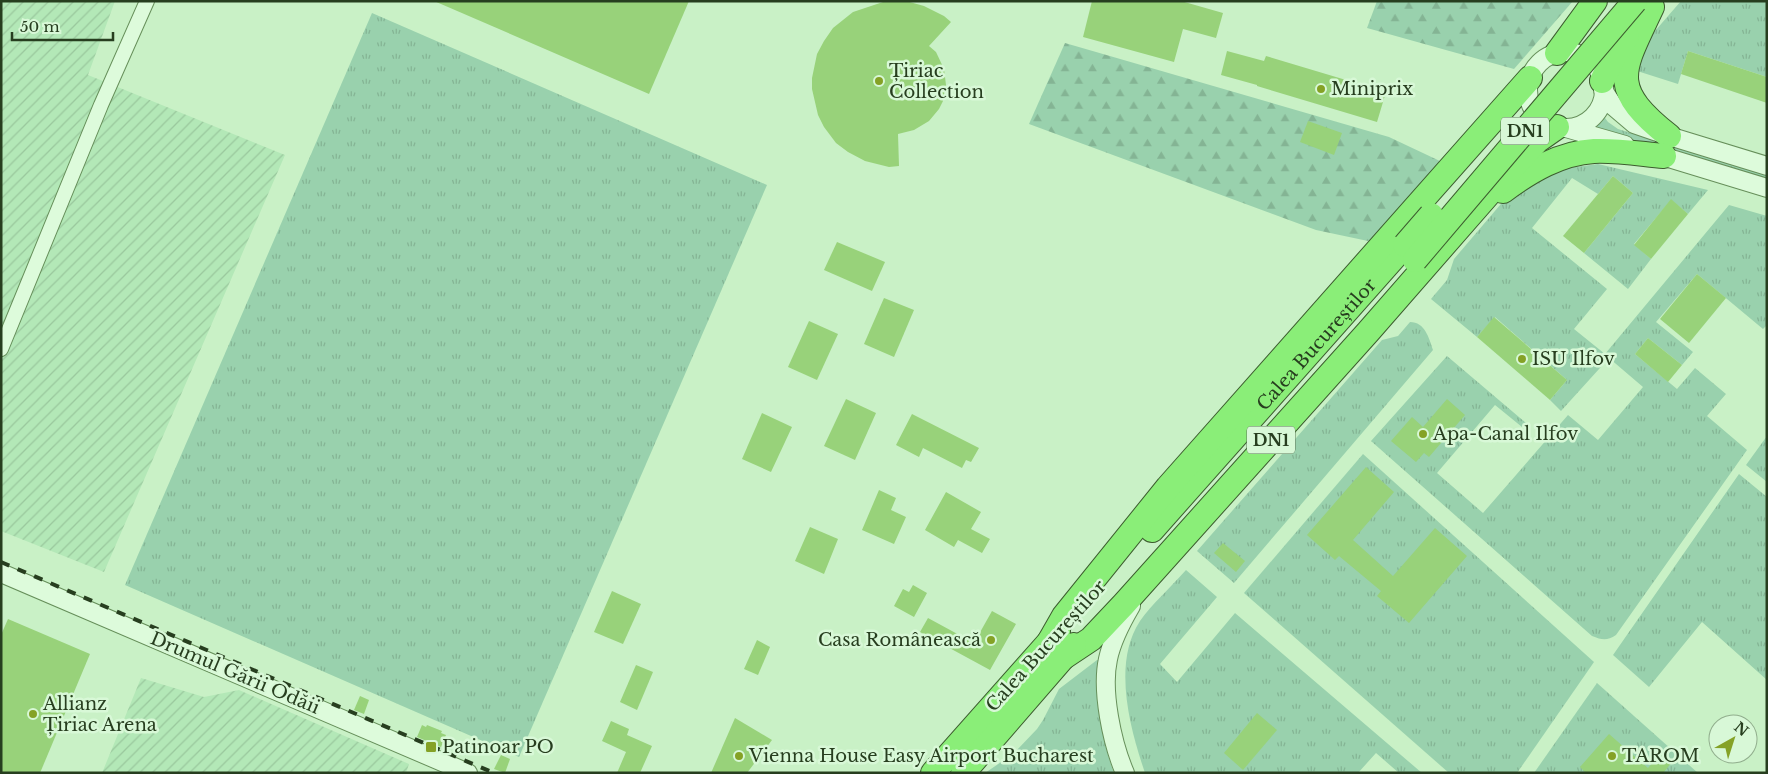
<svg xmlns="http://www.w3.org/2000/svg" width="1768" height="774" viewBox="0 0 1768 774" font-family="'Libre Baskerville',serif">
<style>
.farmland{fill:url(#farmland-furrows)}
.grass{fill:url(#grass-tufts)}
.forest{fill:url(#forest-firs)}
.building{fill:#98d27a}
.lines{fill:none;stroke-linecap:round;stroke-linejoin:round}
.minor-casing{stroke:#668f5a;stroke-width:16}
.tertiary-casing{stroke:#668f5a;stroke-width:20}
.trunk-casing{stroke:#3c5c2e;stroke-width:26}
.minor{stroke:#ddfbdb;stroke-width:14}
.tertiary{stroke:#ddfbdb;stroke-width:18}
.trunk{stroke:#8aee78;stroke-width:24}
.rail{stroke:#273e1f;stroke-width:4;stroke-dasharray:9 9;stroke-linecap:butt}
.trunk-bridge-casing{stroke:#3c5c2e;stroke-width:26;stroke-linecap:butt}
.trunk-bridge{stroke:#8aee78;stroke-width:24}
.poi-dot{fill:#85a226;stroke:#d8f8d7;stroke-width:2}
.labels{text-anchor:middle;stroke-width:5;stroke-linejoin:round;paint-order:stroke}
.shield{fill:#d8f8d7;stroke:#5c7656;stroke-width:1}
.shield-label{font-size:16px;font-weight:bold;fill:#273e1f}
.poi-label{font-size:18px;fill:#273e1f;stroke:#d8f8d7;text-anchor:start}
.street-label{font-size:18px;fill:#273e1f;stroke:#d8f8d7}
</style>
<defs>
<pattern id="farmland-furrows" width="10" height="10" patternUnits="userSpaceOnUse" patternTransform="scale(1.25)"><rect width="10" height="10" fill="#b3e8b7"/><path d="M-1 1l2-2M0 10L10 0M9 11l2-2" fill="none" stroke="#9ac89d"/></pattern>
<pattern id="grass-tufts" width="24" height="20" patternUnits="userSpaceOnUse" patternTransform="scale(1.25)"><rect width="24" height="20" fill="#99d1ad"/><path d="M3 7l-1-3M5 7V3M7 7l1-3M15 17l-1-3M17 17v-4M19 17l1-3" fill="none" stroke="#84b494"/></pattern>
<pattern id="forest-firs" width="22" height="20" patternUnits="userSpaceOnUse" patternTransform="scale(1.25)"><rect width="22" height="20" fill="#99d1ad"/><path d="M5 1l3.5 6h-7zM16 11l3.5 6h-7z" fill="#84b494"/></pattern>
</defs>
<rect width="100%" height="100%" fill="#c9f1c6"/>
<g class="farmland">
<polygon points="1,1 115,1 88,75 285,155 104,572 1,531"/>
<polygon points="141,678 204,697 239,690 409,764 406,773 102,773"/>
</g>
<g class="grass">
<polygon points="1681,1 1767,1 1767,77 1688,51 1678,84 1634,70 1642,46"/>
<polygon points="372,13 767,185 519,757 125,585"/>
<polygon points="1602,114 1608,122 1618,129 1767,175 1767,181 1591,131 1598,124"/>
<path d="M 1598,164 L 1708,190 L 1688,214 L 1671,200 L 1634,244 L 1651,259 L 1628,289 L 1584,253 L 1633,193 L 1613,176 L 1598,194 L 1572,178 L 1532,228 L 1607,289 L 1574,329 L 1605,354 L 1729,205 L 1767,216 L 1767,325 L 1763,329 L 1697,274 L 1656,322 L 1693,352 L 1682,365 L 1648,338 L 1635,354 L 1677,389 L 1695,368 L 1726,394 L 1707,416 L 1747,450 L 1616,635 C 1607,641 1602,640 1592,636 L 1371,441 L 1447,356 L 1526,423 L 1522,427 L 1495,405 L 1437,473 L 1483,513 L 1568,415 L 1598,440 L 1643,387 L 1609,358 L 1561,411 L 1550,400 L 1567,380 L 1495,317 L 1477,337 L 1431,299 L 1447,280 L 1454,259 L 1506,198 L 1561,169 Z"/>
<path d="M 1410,322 C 1425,322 1429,338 1433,350 L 1234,583 L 1197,551 L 1382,340 L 1398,336 Z"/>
<polygon points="1767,436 1767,482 1746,465"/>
<polygon points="1363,454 1594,662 1517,773 1449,773 1244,593"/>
<polygon points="1739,474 1767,497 1767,680 1702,622 1649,687 1613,655"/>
<path d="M 1186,570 L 1217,597 L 1160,664 L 1177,682 L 1235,613 L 1422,773 L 1399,773 L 1376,753 L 1358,773 L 1145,773 C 1130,729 1112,663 1140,621 C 1152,604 1172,586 1186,570 Z"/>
<path d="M 1097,660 L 1099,660 C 1097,700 1100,735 1114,773 L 985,773 L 1013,754 L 1037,729 L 1043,720 L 1059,689 Z"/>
<polygon points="1597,683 1698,773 1534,773"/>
</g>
<g class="forest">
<polygon points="1377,1 1573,1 1514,69 1367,28"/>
<polygon points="1065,43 1389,137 1442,162 1382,236 1368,241 1316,230 1029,124"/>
</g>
<g class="building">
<polygon points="434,1 689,1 649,94"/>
<polygon points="886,1 906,1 924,6 944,16 951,22 929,46 936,52 944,69 946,85 943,101 939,109 929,121 914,130 898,134 899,166 889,167 865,161 848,152 836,143 824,127 818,115 812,89 812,78 817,54 824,41 833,28 853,12"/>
<polygon points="1092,1 1181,1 1223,13 1216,38 1183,29 1174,62 1083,37"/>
<polygon points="1227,51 1264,61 1266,56 1386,92 1377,122 1257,86 1257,85 1221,75"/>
<polygon points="1688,51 1767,77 1767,103 1681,74"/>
<polygon points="1308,121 1342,133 1334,155 1300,142"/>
<polygon points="1613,176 1633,193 1584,253 1563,236"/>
<polygon points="1671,199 1688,214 1651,259 1634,245"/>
<polygon points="837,242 885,262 872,291 824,270"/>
<polygon points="1697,274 1726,298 1689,343 1660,319"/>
<polygon points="884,298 914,310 894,357 864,344"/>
<polygon points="1494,317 1567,380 1550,400 1477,337"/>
<polygon points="809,321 838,334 817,380 788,367"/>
<polygon points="1648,338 1682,365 1668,382 1635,354"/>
<polygon points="846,399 876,413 855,460 824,446"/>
<polygon points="1447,399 1465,415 1429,457 1424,453 1416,462 1391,441 1412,417 1423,427"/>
<polygon points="762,413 792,427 771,472 742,459"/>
<polygon points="912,414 979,448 971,462 966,460 962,468 923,448 919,457 896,445"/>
<polygon points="1366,467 1394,492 1353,540 1393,576 1435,528 1467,556 1409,623 1377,596 1381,591 1339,556 1335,560 1307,535"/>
<polygon points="879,490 896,498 891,510 906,517 894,544 862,530"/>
<polygon points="946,492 981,512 971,529 990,539 982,553 958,540 954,547 925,530"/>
<polygon points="810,527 838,539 824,574 795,561"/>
<polygon points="1223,543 1245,561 1236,572 1214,553"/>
<polygon points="913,585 927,593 914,617 894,606 903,589 909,592"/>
<polygon points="612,591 641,604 623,644 594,632"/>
<polygon points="992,611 1016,624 990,670 920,632 928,618 974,643"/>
<polygon points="8,619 90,654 40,773 1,773 1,635"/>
<polygon points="757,640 770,647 758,675 744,669"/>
<polygon points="636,665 653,672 637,710 620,702"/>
<polygon points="360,696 369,700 364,714 354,710"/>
<polygon points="1257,713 1277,730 1243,770 1224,753"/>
<polygon points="735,718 772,740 747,773 711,773"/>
<polygon points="611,721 629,729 627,735 652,746 640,773 617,773 626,752 602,741"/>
<polygon points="422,725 426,727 427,725 442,731 441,733 446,735 441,747 417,737"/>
<polygon points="1609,734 1648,768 1662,752 1673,761 1663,773 1586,773 1580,767"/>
<polygon points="501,755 510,759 505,773 494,769"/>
</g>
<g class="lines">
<defs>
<polyline id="minor" points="1,349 101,105 147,1"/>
<g id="tertiary">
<circle cx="1566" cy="90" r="38"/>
<polyline points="1603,90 1614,107 1634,124 1669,136 1767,166"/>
<polyline points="1566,128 1625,145"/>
<polyline points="1652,153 1767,188"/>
<polyline points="1,573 468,773"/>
<path d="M 1125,773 C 1112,743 1101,691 1108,659 C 1112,640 1121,623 1131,606"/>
</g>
<g id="trunk">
<path d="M 1652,7 C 1622,71 1607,87 1669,136"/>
<polyline points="1557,53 1595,1"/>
<polyline points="1602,81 1616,52 1627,37"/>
<path d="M 1503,191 C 1530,171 1560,153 1594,151 C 1617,150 1641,154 1664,156"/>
<path id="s1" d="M 1152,530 L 1405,245"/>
<polyline points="1048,644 1064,616 1168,487 1530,78"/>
<polyline points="1064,657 1091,639 1124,604 1368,332 1499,182 1537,141 1557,127"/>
<polyline points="933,773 1058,632"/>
<polyline points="963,773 1074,645"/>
</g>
</defs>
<use href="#minor" class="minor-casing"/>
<use href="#tertiary" class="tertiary-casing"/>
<use href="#trunk" class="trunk-casing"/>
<use href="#minor" class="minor"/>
<use href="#tertiary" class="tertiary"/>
<use href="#trunk" class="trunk"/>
<polyline class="rail" points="1,562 494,773"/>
<defs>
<g id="trunk-bridge">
<polyline points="1405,245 1431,215"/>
<polyline points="1415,260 1635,1"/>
</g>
</defs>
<use href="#trunk-bridge" class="trunk-bridge-casing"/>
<use href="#trunk-bridge" class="trunk-bridge"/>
</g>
<g class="poi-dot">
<circle cx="879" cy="81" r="5"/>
<circle cx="1321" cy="89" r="5"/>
<circle cx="1522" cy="359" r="5"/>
<circle cx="1423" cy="434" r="5"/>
<circle cx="991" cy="640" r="5"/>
<circle cx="33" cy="714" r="5"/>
<rect x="425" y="741" width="12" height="12" rx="2.5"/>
<circle cx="739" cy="756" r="5"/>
<circle cx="1612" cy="756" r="5"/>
</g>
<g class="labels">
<g class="shield">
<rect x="1501" y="117.5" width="48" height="27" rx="4"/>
<rect x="1247" y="426.5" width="48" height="27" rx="4"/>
</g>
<g class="shield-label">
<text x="1525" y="137">DN1</text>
<text x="1271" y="446">DN1</text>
</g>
<g class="poi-label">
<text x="889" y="77">Țiriac<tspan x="889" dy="21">Collection</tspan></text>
<text x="1331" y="95">Miniprix</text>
<text x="1532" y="365">ISU Ilfov</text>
<text x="1433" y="440">Apa-Canal Ilfov</text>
<text x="981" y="646" text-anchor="end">Casa Românească</text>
<text x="43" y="710">Allianz<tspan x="43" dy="21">Țiriac Arena</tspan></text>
<text x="442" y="753">Patinoar PO</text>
<text x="749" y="762">Vienna House Easy Airport Bucharest</text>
<text x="1622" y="762">TAROM</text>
</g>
<g class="street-label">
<text dy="6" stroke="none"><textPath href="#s1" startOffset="248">Calea Bucureștilor</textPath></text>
<text transform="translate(1046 646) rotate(-48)" y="6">Calea Bucureștilor</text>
<text transform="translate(235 673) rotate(23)" y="6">Drumul Gării Odăii</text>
</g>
</g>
<rect width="1768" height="774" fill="none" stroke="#273e1f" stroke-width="5"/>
<g transform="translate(1733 739) rotate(39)"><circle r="24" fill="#d8f8d7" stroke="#91ae8d"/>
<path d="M0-4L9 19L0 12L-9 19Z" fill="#85a226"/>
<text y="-8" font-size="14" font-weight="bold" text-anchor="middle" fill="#273e1f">N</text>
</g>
<path d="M12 32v8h101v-8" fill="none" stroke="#273e1f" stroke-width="2.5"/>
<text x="20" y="32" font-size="15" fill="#273e1f" stroke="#d8f8d7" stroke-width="4" paint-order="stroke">50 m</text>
</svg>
